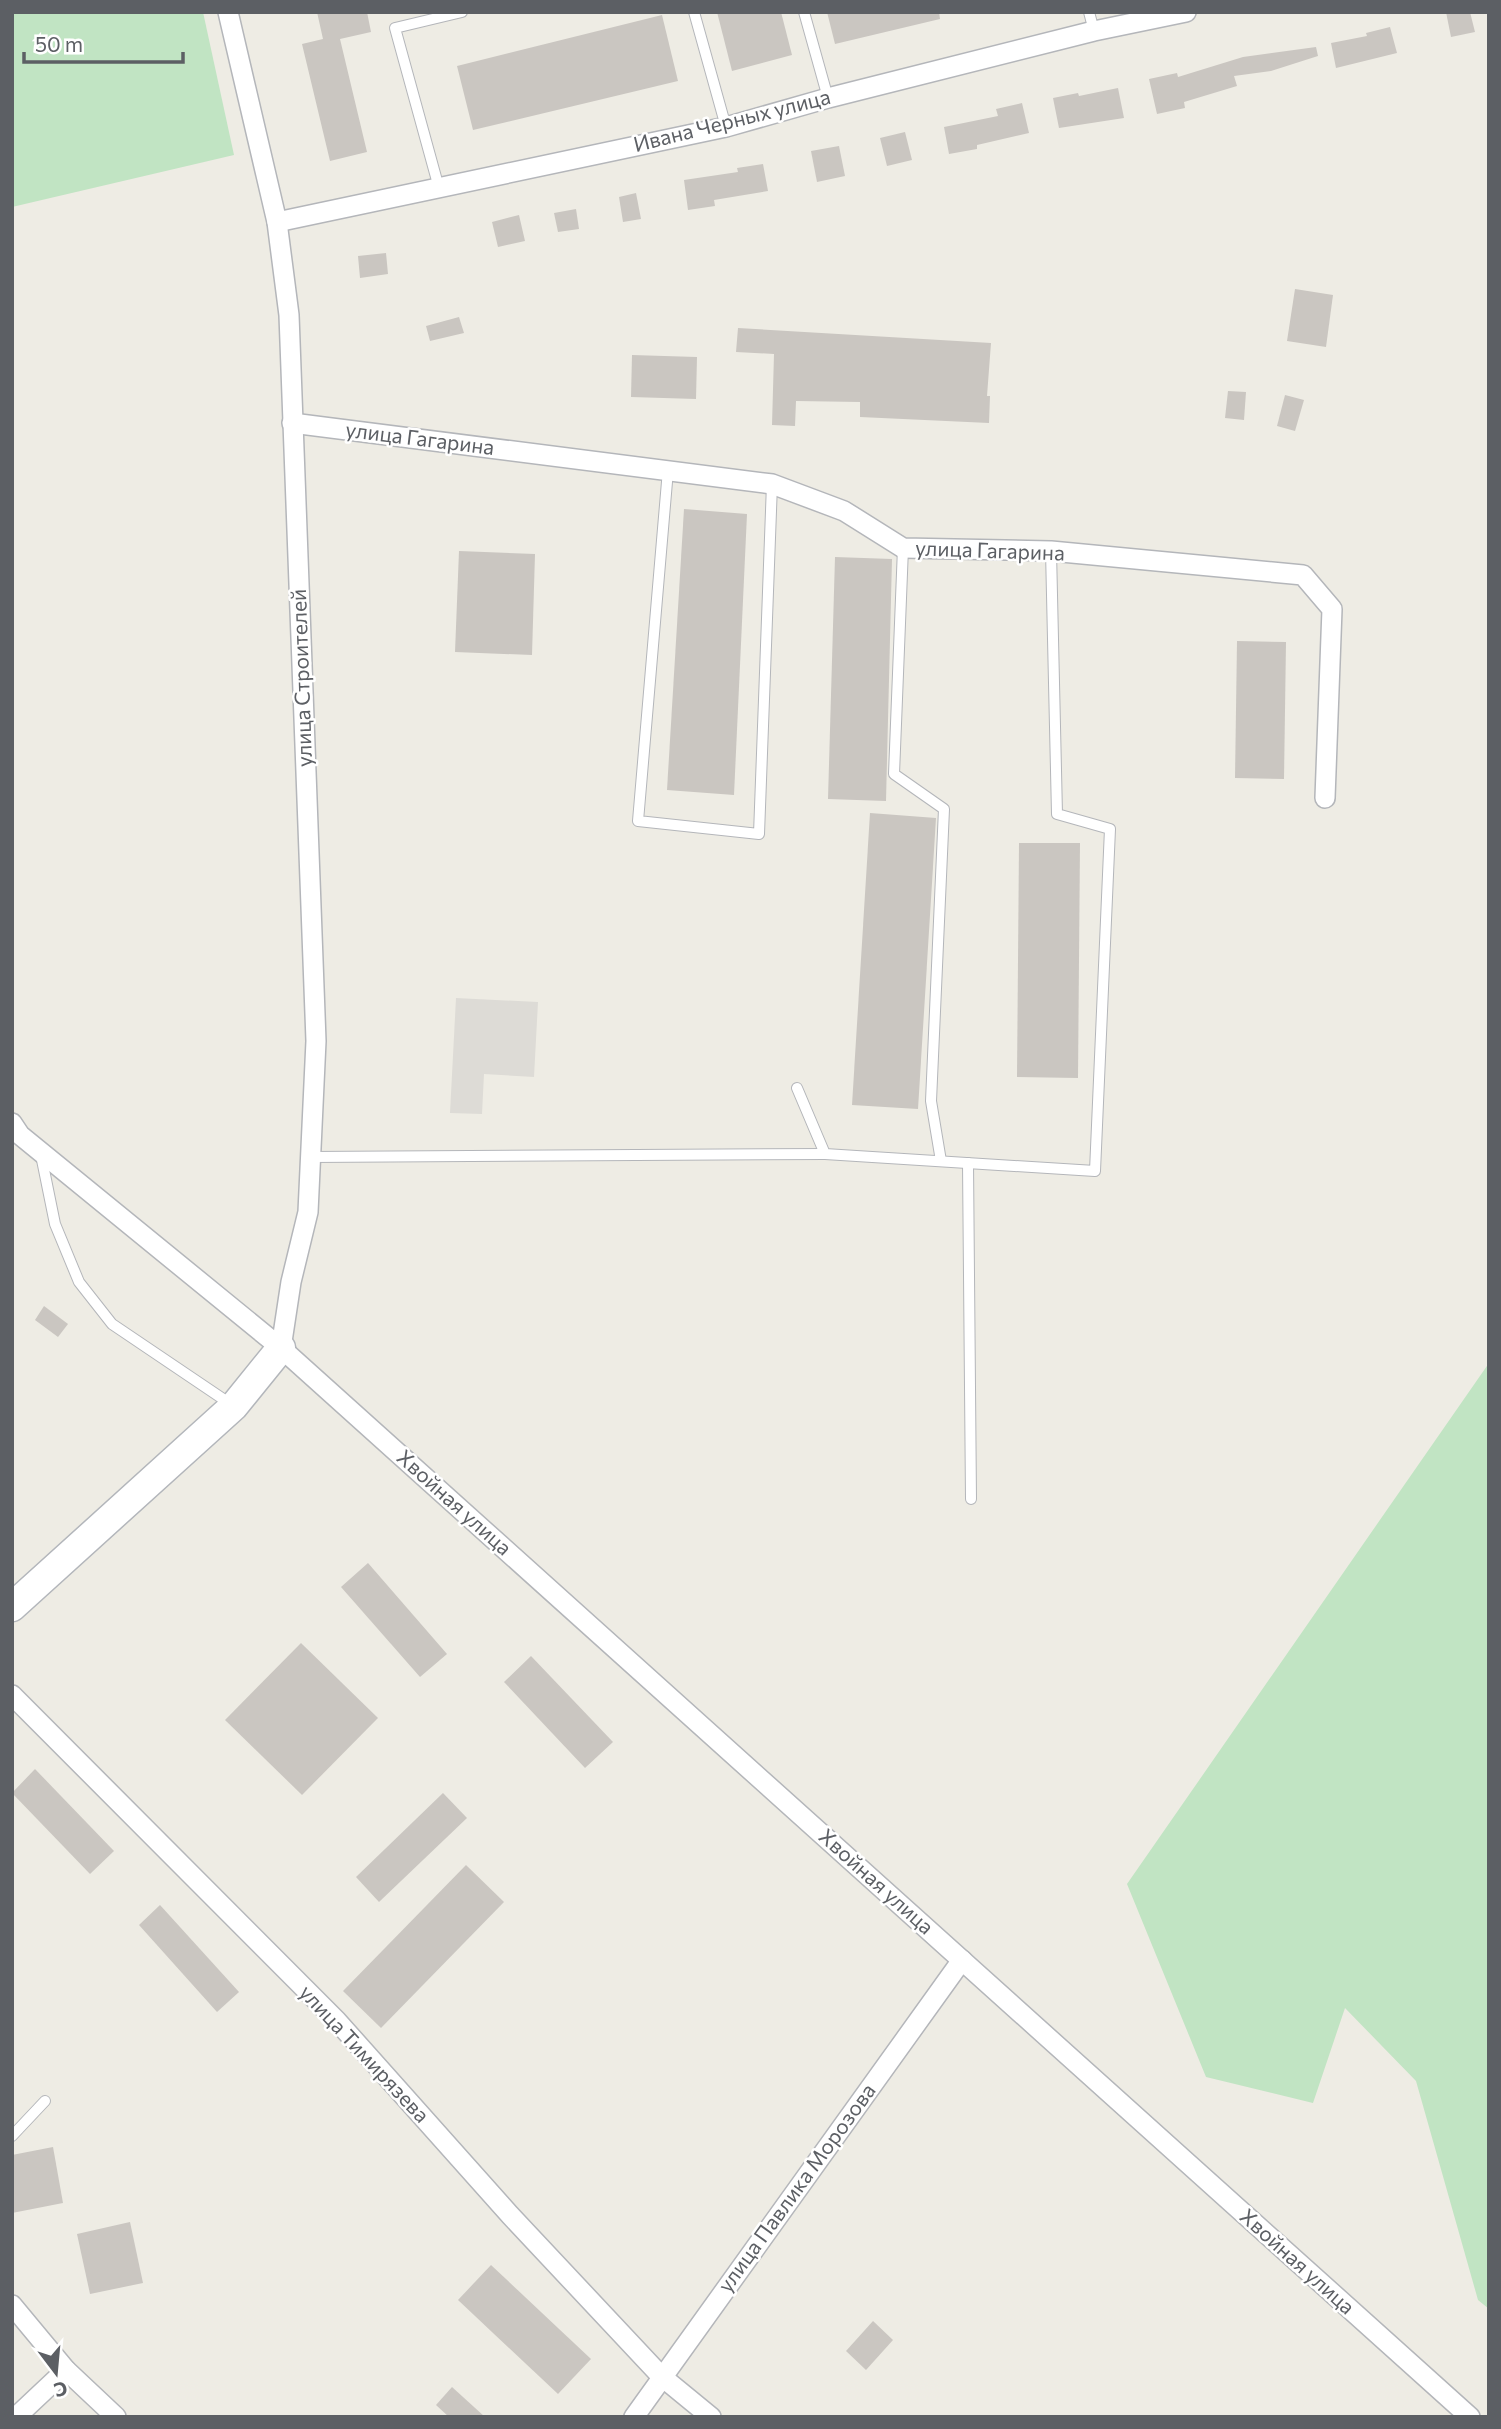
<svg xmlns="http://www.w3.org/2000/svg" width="1501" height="2429" viewBox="0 0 1501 2429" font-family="Commissioner,sans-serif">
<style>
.industrial{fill:#dddbd6}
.green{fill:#c1e4c3}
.building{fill:#cac6c1}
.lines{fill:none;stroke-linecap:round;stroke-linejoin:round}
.lane-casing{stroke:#b4b6ba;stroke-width:12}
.street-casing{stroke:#b4b6ba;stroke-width:22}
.secondary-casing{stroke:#b3b6bb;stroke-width:31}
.lane{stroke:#fff;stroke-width:10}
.street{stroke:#fff;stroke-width:19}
.secondary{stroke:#fff;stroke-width:28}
.labels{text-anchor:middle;stroke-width:5;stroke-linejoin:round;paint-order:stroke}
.street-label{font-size:21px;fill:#5c5f64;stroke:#fff}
</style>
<rect width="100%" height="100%" fill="#eeece4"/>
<polygon class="industrial" points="456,998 538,1002 534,1077 484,1074 482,1114 450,1113"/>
<g class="green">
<polygon points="12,12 203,12 234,155 12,207"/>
<polygon points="1489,1363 1489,2309 1478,2300 1416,2081 1345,2008 1313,2103 1206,2077 1127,1884"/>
</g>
<g class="building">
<polygon points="317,12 367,12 371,32 340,39 367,152 330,161 302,44 323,39"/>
<polygon points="717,12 781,12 792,55 732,71"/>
<polygon points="827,12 939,12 940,19 835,44"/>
<polygon points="1446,12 1470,12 1475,32 1451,37"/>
<polygon points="662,15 678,81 473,130 457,66"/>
<polygon points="1390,27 1397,53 1336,68 1331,43 1367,36 1366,33"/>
<polygon points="1316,47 1318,56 1271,71 1234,76 1237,86 1184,102 1185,108 1157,114 1149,79 1177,73 1178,77 1243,57"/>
<polygon points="1118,88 1124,118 1059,128 1053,98 1078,93 1079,96"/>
<polygon points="1022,103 1029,133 977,145 977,149 949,154 944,127 998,116 996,109"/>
<polygon points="905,132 912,160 887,166 880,138"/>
<polygon points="839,146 845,176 817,182 811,151"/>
<polygon points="763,164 768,191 714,200 715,206 688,210 684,180 738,172 737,168"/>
<polygon points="636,193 641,219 623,222 619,197"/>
<polygon points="576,209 579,229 558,232 554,213"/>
<polygon points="519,215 525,241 498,247 492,222"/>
<polygon points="386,253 388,274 360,278 358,256"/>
<polygon points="1295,289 1333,295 1326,347 1287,341"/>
<polygon points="459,317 464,333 430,341 426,326"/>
<polygon points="738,328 991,343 987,396 990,396 989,423 860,417 860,402 796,401 795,426 772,425 774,354 736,352"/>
<polygon points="632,355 697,357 696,399 631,397"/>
<polygon points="1228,391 1246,392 1244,420 1225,418"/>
<polygon points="1285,395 1304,400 1295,431 1277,426"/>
<polygon points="684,509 747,514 734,795 667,790"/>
<polygon points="459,551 535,554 532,655 455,652"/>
<polygon points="835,557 892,559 886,801 828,799"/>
<polygon points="1237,641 1286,642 1284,779 1235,778"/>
<polygon points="870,813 936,818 918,1109 852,1105"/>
<polygon points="1019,843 1080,843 1078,1078 1017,1077"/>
<polygon points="44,1306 68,1324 58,1337 35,1320"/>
<polygon points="368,1563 447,1654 420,1677 341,1587"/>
<polygon points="301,1643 378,1718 302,1795 225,1720"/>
<polygon points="531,1656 613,1742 585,1768 504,1682"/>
<polygon points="35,1769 114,1851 90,1874 12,1793"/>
<polygon points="443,1793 467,1818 379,1902 356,1877"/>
<polygon points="466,1865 504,1902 381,2028 343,1991"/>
<polygon points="160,1905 239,1992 217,2012 139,1925"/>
<polygon points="53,2147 63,2203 12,2213 12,2155"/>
<polygon points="130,2222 143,2283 90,2294 77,2234"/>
<polygon points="491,2265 591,2359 558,2394 458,2300"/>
<polygon points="873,2321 893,2340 866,2370 846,2351"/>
<polygon points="452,2387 485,2417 449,2417 436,2405"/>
</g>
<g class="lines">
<defs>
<g id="lane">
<polyline points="694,12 726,127"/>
<polyline points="804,12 828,98"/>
<polyline points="1089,12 1094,31"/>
<polyline points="439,188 395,28 462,12"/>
<polyline points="668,470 638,821 759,834 772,484"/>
<polyline points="903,548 894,774 944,809 931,1101 941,1161"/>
<polyline points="797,1088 825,1154 1095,1171 1110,829 1057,814 1051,551"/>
<polyline points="41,1155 55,1224 79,1282 112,1324 232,1405"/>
<polyline points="311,1157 825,1154"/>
<polyline points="968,1163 971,1499"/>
<polyline points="12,2136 45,2101"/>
</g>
<g id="street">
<polyline points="228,12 277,222 289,315 316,1041 308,1212 291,1282 281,1348"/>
<polyline points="277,222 726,127 828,98 1094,31 1186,12"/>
<polyline points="292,423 772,484 844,511 903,548 1051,551 1303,575 1332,609 1325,798"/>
<polyline points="12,1123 20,1135 281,1348 1470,2417"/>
<polyline points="12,1695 337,2021 510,2215 661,2376 711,2417"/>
<polyline points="12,2305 66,2370 116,2417"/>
<polyline points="16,2417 66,2370"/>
<polyline points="634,2417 962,1960"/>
</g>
<polyline id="secondary" points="12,1607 234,1406 281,1348"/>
</defs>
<use href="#lane" class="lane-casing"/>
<use href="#street" class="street-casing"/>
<use href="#secondary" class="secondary-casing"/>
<use href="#lane" class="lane"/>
<use href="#street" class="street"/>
<use href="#secondary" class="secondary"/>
</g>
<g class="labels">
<g class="street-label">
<text transform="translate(732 121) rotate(-14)" y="7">Ивана Черных улица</text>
<text transform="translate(420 439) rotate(7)" y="7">улица Гагарина</text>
<text transform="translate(990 551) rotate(2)" y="7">улица Гагарина</text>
<text transform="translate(302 678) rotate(-92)" y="7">улица Строителей</text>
<text transform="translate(454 1503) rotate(42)" y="7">Хвойная улица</text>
<text transform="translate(876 1882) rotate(42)" y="7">Хвойная улица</text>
<text transform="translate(364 2054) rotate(47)" y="7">улица Тимирязева</text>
<text transform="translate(797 2188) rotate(-54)" y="7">улица Павлика Морозова</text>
<text transform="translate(1297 2262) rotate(42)" y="7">Хвойная улица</text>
</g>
</g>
<rect width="1501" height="2429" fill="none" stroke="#5c5f64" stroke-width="28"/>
<g transform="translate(56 2373) rotate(164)" stroke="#ffffff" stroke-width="5" paint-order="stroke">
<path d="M0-5L12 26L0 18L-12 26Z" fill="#5c5f64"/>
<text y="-10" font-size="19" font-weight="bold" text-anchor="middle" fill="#5c5f64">С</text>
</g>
<path d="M24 52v10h159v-10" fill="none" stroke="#5c5f64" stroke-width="3.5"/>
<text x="35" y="52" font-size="21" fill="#5c5f64" stroke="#ffffff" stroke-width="5" paint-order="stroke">50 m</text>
</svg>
